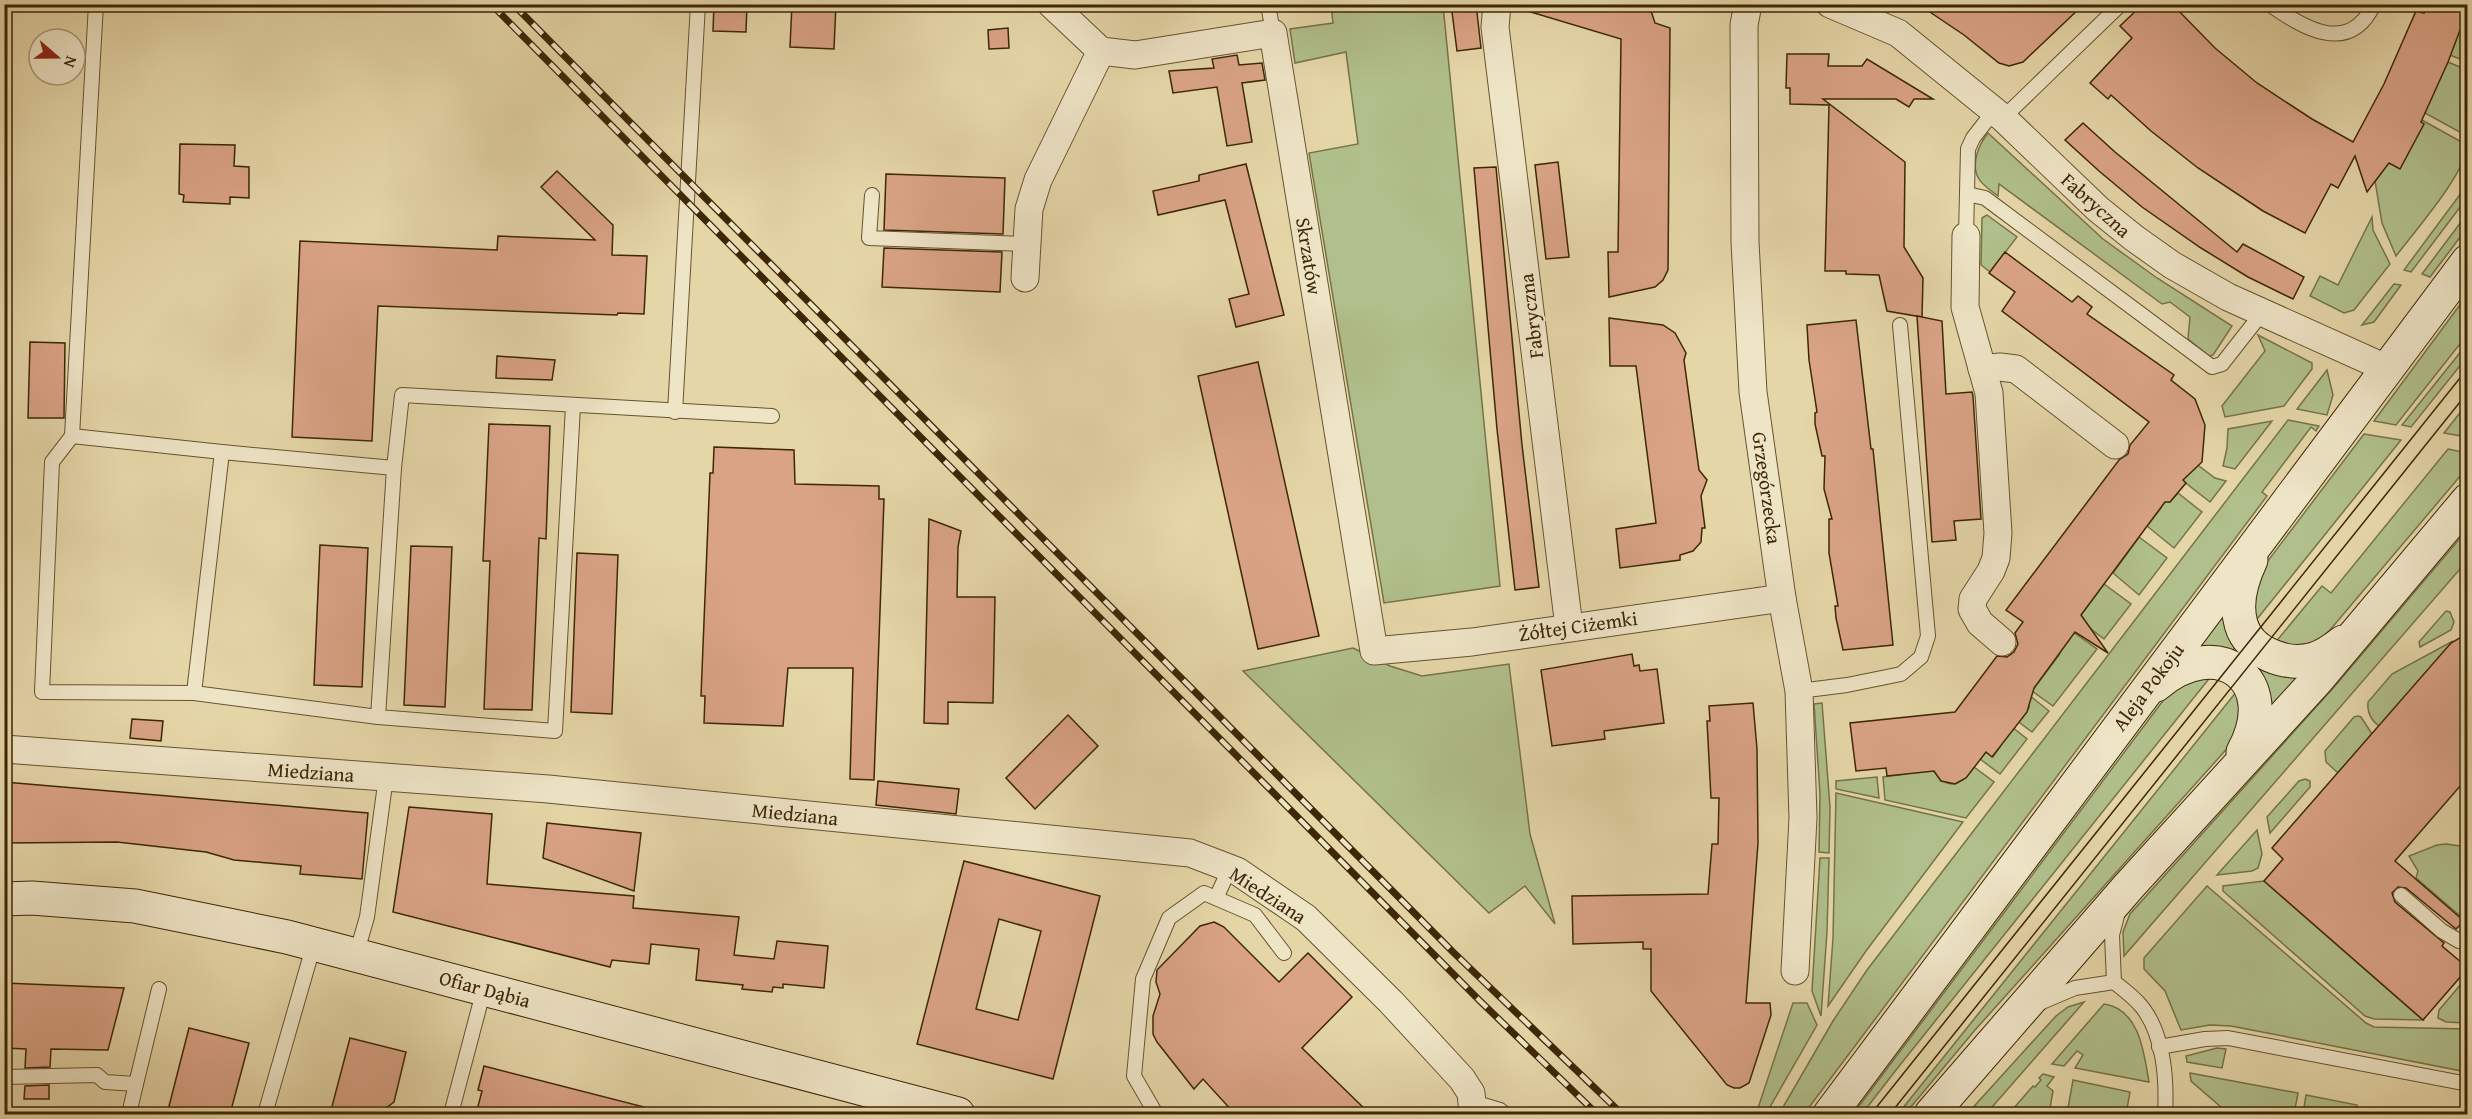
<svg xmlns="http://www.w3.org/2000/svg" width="2472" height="1119" viewBox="0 0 2472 1119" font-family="'Gentium Book Plus',serif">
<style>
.green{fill:#b0bf8b;stroke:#767348;stroke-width:1.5}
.building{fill:#daa386;stroke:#3d2705;stroke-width:1.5;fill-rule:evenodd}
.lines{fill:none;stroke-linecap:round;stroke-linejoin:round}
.lane-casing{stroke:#67532e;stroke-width:16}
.street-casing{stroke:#67532e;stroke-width:29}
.secondary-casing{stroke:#3d2705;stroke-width:35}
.lane{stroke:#eee4c6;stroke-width:14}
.street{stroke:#eee4c6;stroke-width:27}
.secondary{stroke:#eee4c6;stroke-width:33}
.tram{stroke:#3d2705;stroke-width:1.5}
.rail-casing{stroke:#3d2705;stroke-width:7}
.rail{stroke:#eee4c6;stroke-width:4.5;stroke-dasharray:14;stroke-linecap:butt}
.labels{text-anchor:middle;stroke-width:4.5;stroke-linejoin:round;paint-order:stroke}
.street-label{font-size:20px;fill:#3d2705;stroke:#eee4c6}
</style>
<rect width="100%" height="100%" fill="#e5d6a8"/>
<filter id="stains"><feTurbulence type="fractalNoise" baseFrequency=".00333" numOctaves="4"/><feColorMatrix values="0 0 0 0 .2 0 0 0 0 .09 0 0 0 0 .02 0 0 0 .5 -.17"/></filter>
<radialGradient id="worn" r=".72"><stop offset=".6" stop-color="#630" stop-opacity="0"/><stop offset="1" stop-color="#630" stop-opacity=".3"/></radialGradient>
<g class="green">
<polygon points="1331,5 1443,5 1500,586 1384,603 1309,153 1358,144 1346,52 1295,63 1290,29 1333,23"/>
<polygon points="2463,20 2467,21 2467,62 2450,55"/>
<polygon points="2448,62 2467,70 2467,136 2423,112"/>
<path d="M 2420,119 L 2467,145 C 2467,172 2414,232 2396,256 L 2382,223 L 2375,181 Z"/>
<path d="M 1988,133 L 2103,239 L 2157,278 L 2232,326 L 2213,355 L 2209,356 L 2188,339 L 2190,317 L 2170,302 L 2162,304 L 1999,184 L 1998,196 C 1992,191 1983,186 1979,179 C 1970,165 1979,144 1988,133 Z"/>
<polygon points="2467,185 2467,198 2411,272 2404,270"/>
<polygon points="2467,214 2467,228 2430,277 2422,274"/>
<polygon points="1987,215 2017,237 1990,272 1981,265 1982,218"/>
<polygon points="2372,217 2373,230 2390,264 2354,310 2344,313 2310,296 2320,276 2338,285"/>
<polygon points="2394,284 2401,285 2374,322 2362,325"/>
<polygon points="2465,298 2467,299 2467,335 2396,425 2374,421"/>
<polygon points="2258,335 2312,363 2312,369 2284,406 2225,417 2222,406 2265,351"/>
<polygon points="2467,344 2467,357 2411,427 2402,425"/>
<polygon points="2327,370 2333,395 2327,415 2297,409"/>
<polygon points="2467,404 2467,437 2444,433"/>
<polygon points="2288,420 2319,426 2316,431 2311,427 2262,492 2267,496 1804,1114 1779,1114 1833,1021 1867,970"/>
<polygon points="2272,421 2235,469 2223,466 2227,448 2228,429"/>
<polygon points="2364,434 2401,440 2253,624 2258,574"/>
<path d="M 2448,449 L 2467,453 L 2467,468 L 2330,630 C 2311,649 2300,645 2274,644 L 2322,586 L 2331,593 Z"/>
<polygon points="2195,463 2215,478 2226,481 2210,502 2182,480"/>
<polygon points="2178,493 2202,512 2174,548 2147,526 2161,508 2159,507 2166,501 2170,502"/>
<polygon points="2467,530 2467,561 2124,956 2123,932 2130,914 2335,686"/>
<polygon points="2139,537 2167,558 2139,595 2113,573"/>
<polygon points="2104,584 2131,604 2104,639 2078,619"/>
<polygon points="2220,607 2237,644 2231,653 2196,647"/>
<polygon points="2446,611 2450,612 2454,622 2451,630 2420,647 2419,642"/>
<polygon points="2070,630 2097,649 2053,706 2032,691 2059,655"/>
<path d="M 2453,641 L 2379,726 C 2371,720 2367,712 2368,702 L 2392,674 Z"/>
<polygon points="1353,648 1390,666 1422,676 1509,664 1530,834 1555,924 1525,886 1489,913 1243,671"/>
<polygon points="2258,664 2302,673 2272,710 2254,670"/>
<polygon points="2212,675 1896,1070 1862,1114 1853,1114 2174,686"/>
<polygon points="2237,691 2241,697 2241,733 1975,1030 1905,1114 1898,1114"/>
<polygon points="2029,695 2049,711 2032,732 2012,717 2022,718 2029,708"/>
<polygon points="1822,703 1830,807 1829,853 1819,852 1820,794 1814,704"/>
<polygon points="2358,716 2361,717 2372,734 2338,773 2326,762 2325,751 2354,717"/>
<polygon points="2007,723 2027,739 2000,774 1980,759 1986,752 1993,757 2000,747"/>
<path d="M 1906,766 L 1933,770 C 1948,791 1959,787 1974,767 L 1994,782 L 1966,818 L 1885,800 L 1883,777 L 1906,774 Z"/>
<polygon points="1877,777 1879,798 1836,789 1836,781"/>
<polygon points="2305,779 2310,781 2310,787 2270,833 2267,817 2299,781"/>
<polygon points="1836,793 1963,822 1866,951 1828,1006 1833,938"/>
<polygon points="2257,830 2262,854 2258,868 2252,871 2217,875"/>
<polygon points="2446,844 2467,847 2468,917 2465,920 2416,878 2418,871 2409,856 2437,845"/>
<polygon points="1820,858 1829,858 1827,932 1821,1016 1812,991"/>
<polygon points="2264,881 2423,1020 2374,1019 2365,1016 2223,891 2223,886"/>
<polygon points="2207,886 2366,1023 2374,1027 2467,1029 2467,1072 2231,1026 2210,1025 2181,1030 2165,991 2144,969 2144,958"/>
<polygon points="2467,977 2467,1023 2446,1022 2438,1018 2439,1010"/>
<polygon points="2084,1002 1986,1114 1967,1114 2056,1016 2068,1007"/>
<polygon points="1793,1003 1807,1003 1817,1025 1766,1114 1756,1114"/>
<path d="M 2104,1004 C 2140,1009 2144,1054 2149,1082 L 2075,1068 L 2083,1055 L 2077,1051 L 2064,1066 L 2052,1064 Z"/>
<polygon points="2217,1048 2226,1049 2222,1068 2187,1062 2186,1056"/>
<polygon points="2190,1073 2298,1093 2294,1114 2229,1114 2191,1081"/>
<polygon points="2043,1074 2054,1077 2047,1086 2053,1091 2049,1114 2012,1114 2015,1111 2013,1109 2033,1086 2035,1087 2041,1080 2039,1078"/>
<polygon points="2073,1080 2130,1092 2126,1114 2067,1114"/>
<polygon points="2306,1095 2357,1105 2356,1114 2303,1114"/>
</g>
<g class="building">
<polygon points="714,4 747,4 746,32 713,31"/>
<polygon points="792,4 836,4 834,49 790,47"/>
<polygon points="1451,4 1476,4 1481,48 1457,51"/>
<polygon points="1525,4 1645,4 1651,11 1655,23 1670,28 1668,270 1663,280 1655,287 1609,297 1608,252 1618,252 1621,39 1524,10"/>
<polygon points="1918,4 2084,4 2023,62 2009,66 1999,63 1964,35"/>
<polygon points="2143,4 2172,4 2215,48 2257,83 2312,119 2353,142 2384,84 2416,11 2424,13 2427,4 2468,4 2468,9 2448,62 2421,122 2424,124 2400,169 2389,163 2367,192 2355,156 2338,188 2331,184 2305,233 2263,211 2198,168 2151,131 2111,95 2108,99 2090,83 2132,38 2120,26"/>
<polygon points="1008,28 1009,48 989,49 988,30"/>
<polygon points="1787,54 1829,54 1828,66 1862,66 1867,59 1933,99 1914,99 1909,107 1896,99 1823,99 1905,162 1904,247 1923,278 1922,317 1887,311 1879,275 1846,274 1846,271 1825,271 1829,105 1790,104 1790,88 1786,88"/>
<polygon points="1237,55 1239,65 1262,63 1265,80 1242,83 1252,142 1227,146 1217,87 1173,93 1169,71 1214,68 1212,59"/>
<polygon points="2083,123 2115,152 2237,252 2243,244 2304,277 2293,299 2248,277 2201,248 2142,207 2099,171 2065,140"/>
<polygon points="180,144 235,145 234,166 249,167 249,198 230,197 230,204 183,202 184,195 179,194"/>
<polygon points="1558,162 1569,257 1546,259 1535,165"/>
<polygon points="1246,164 1284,315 1236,327 1229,299 1249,294 1225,200 1158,215 1153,191 1199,181 1199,175"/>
<polygon points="1496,167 1522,445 1539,587 1515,590 1497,429 1474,168"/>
<polygon points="557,171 613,225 612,255 647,256 644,314 618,313 617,315 378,306 372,441 292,437 300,241 497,250 498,236 595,240 541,187"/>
<polygon points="886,174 1005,178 1003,234 884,230"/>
<polygon points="884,248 1002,252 1000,292 882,287"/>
<polygon points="2005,252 2072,302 2078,296 2092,307 2087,314 2174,375 2171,380 2195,399 2205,425 2202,462 2183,480 2186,483 2170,502 2165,502 2081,615 2108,653 2075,632 2034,688 2027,712 1992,757 1986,752 1966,778 1955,784 1941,781 1934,771 1887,776 1886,768 1856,771 1850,723 1955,712 1997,656 2007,657 2014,652 2018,644 2015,633 2023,622 2006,610 2119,460 2128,454 2130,445 2149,422 2002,311 2015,292 1989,273"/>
<polygon points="1917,316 1942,321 1946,394 1972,392 1973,396 1981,519 1954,521 1956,540 1932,542"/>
<polygon points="1609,318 1663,325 1675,333 1686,353 1684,360 1699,470 1707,480 1701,496 1705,528 1702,528 1701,542 1693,551 1680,555 1680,560 1620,568 1616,529 1656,523 1636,366 1610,366"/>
<polygon points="1856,320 1871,449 1873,449 1893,645 1843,650 1836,618 1835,606 1838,606 1829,553 1829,519 1832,519 1824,489 1825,456 1822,456 1815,424 1815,413 1817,412 1809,360 1807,325"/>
<polygon points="30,342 65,343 64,418 28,418"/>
<polygon points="497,356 555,360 552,380 496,378"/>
<polygon points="1258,362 1319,636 1258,649 1198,376"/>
<polygon points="489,424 550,426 546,539 539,538 532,710 484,709 490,561 483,561"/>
<polygon points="714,447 794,450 795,484 879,486 879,499 884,499 874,780 850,779 853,668 788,668 783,726 704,723 705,696 701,696 710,473 713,473"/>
<polygon points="929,519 961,531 958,547 957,597 995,597 993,703 948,702 948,724 924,723"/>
<polygon points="320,545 368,548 362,687 314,685"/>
<polygon points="411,546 452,547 445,707 404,705"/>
<polygon points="577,553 618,555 612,714 571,712"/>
<polygon points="2468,633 2468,777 2395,861 2464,921 2456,929 2406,888 2398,887 2392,893 2395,902 2444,943 2442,946 2468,968 2423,1020 2264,881 2283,859 2272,848 2451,643"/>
<polygon points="1632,654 1634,666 1639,665 1640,671 1657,669 1664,723 1604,731 1605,739 1552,746 1541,670"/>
<polygon points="1753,703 1757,749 1758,843 1746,1003 1770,1003 1771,1015 1749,1083 1740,1088 1734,1088 1727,1085 1651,991 1651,949 1643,949 1643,942 1573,944 1572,896 1708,894 1712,844 1718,844 1719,798 1711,798 1707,721 1710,721 1709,706"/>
<polygon points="1068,715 1098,746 1035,809 1006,778"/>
<polygon points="132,719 163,721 161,741 130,738"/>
<polygon points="878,781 959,789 956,814 876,805"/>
<polygon points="4,782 368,813 362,879 300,874 301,866 234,860 206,852 117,842 4,843"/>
<polygon points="409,807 492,814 487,884 634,896 633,908 739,917 734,955 774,959 777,941 828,946 824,988 783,984 783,988 773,987 772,992 742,989 743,985 696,980 699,949 651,944 649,964 612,960 610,967 393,912"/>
<polygon points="547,823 641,833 634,891 543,858"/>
<path d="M 964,861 L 1100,896 L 1053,1079 L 917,1044 ZM 999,919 L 1041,931 L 1018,1020 L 976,1009 Z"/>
<polygon points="1214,922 1224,927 1279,982 1308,953 1352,997 1302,1048 1370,1114 1235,1114 1203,1079 1194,1089 1157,1042 1153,1034 1153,1016 1160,994 1156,982 1157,970 1200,926"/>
<polygon points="4,983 124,988 108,1050 51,1049 50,1067 25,1068 26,1049 4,1048"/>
<polygon points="189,1028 249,1043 230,1114 167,1114"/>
<polygon points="350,1038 406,1052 394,1102 382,1111 381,1114 330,1114"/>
<polygon points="484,1066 644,1107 643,1114 476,1114 482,1091 478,1090"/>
<polygon points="49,1085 49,1099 24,1099 25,1086"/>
</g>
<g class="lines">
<defs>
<g id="lane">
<polyline points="96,4 72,436 52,462 42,692 194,693 378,717"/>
<polyline points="1268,4 1273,33"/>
<path d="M 2269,4 C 2302,27 2349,57 2374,4"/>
<polyline points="2003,118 2121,4"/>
<polyline points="1967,194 1985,198 2212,367 2222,364 2262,313"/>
<polyline points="872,195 869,238 1027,244"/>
<polyline points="1966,236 1968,149 1973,138 1994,111"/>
<polyline points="573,406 555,731 378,717 394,468 402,395 772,416"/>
<polyline points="675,412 698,4"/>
<polyline points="72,436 222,452 394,468"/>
<polyline points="1799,691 1847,685 1901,674 1921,657 1928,636 1900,325"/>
<polyline points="194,693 222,452"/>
<polyline points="2401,895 2442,931 2459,941 2468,939"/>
<polyline points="1216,898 1230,868"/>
<path d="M 2118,912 L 2112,935 L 2114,982 C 2123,989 2134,997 2142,1007 C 2164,1035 2167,1080 2165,1114"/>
<polyline points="356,955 367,917 386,777"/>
<polyline points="2042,1002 2075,988 2114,982"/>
<polyline points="2159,1047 2205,1039 2228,1038 2468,1084"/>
<polyline points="4,1077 97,1075 105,1082 136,1084 129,1114"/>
<polyline points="136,1084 159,989"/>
<polyline points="1473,1102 1500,1110 1505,1114"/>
<polyline points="265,1114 314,944"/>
<polyline points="451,1114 484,989"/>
<polyline points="1156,1114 1134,1076 1143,979 1169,918 1204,893 1255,915 1284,953"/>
</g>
<g id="street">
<polyline points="1051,4 1101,51 1135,55 1273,33 1374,651 1472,642 1782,598"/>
<polyline points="1497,4 1495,27 1569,627"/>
<polyline points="1748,4 1744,25 1745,242 1753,392 1782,598 1799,691 1803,818 1795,971"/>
<polyline points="1830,4 1898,33 2003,118 2098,209 2134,238 2172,265 2228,297 2388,369"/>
<polyline points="1966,236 1965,307 1989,393 1998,533 1996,558 1991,571 1973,599 1972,609 1980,623 2002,642"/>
<polyline points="1025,278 1029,209 1038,180 1101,51"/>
<polyline points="1982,369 2000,367 2016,369 2115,445"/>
<polyline points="4,749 548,789 1190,853 1237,871 1306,918 1391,1002 1462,1079 1471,1093 1473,1114"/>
</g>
<g id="secondary">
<path d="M 2251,560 C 2242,579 2235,603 2241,624 C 2249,653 2287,667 2314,659 C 2325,656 2334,649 2343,642"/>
<path d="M 2156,685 C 2217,632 2283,679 2243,752"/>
<polyline points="4,899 32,898 135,906 287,937 958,1114"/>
<polyline points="1830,1114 2468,261"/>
<polyline points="1931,1114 2129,886 2316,681 2468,500"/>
</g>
</defs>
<use href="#lane" class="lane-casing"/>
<use href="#street" class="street-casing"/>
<use href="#secondary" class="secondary-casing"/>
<use href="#lane" class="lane"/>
<use href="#street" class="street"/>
<use href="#secondary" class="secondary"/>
<g class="tram">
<polyline points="1871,1114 2468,368"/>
<polyline points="1890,1114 2468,392"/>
</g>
<defs>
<g id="rail">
<polyline points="491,4 1480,1001 1597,1114"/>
<polyline points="513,4 1453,952 1622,1114"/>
</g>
</defs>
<use href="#rail" class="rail-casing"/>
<use href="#rail" class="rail"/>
</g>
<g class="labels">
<g class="street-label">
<text transform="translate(2096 205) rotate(42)" y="7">Fabryczna</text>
<text transform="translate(1309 256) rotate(81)" y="7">Skrzatów</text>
<text transform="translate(1531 316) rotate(-97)" y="7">Fabryczna</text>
<text transform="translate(1767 488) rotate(82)" y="7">Grzegórzecka</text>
<text transform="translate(1578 626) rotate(-8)" y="7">Żółtej Ciżemki</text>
<text transform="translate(2148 687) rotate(-53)" y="7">Aleja Pokoju</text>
<text transform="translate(311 772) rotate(4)" y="7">Miedziana</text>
<text transform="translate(795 814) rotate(6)" y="7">Miedziana</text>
<text transform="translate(1268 895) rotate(33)" y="7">Miedziana</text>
<text transform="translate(485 989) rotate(15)" y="7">Ofiar Dąbia</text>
</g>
</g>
<rect width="2472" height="1119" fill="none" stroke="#e5d6a8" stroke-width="24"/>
<rect x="6" y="6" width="2460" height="1107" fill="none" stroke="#3d2705" stroke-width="3"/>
<rect x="12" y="12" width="2448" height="1095" fill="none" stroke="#3d2705" stroke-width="1.5"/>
<g transform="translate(57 57) rotate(110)"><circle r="28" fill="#eee4c6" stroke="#a79879" stroke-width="1.5"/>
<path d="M0-4.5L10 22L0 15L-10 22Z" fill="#8f2418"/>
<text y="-9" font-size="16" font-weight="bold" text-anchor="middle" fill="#3d2705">N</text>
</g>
<rect width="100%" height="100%" filter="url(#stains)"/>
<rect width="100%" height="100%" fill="url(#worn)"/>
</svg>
